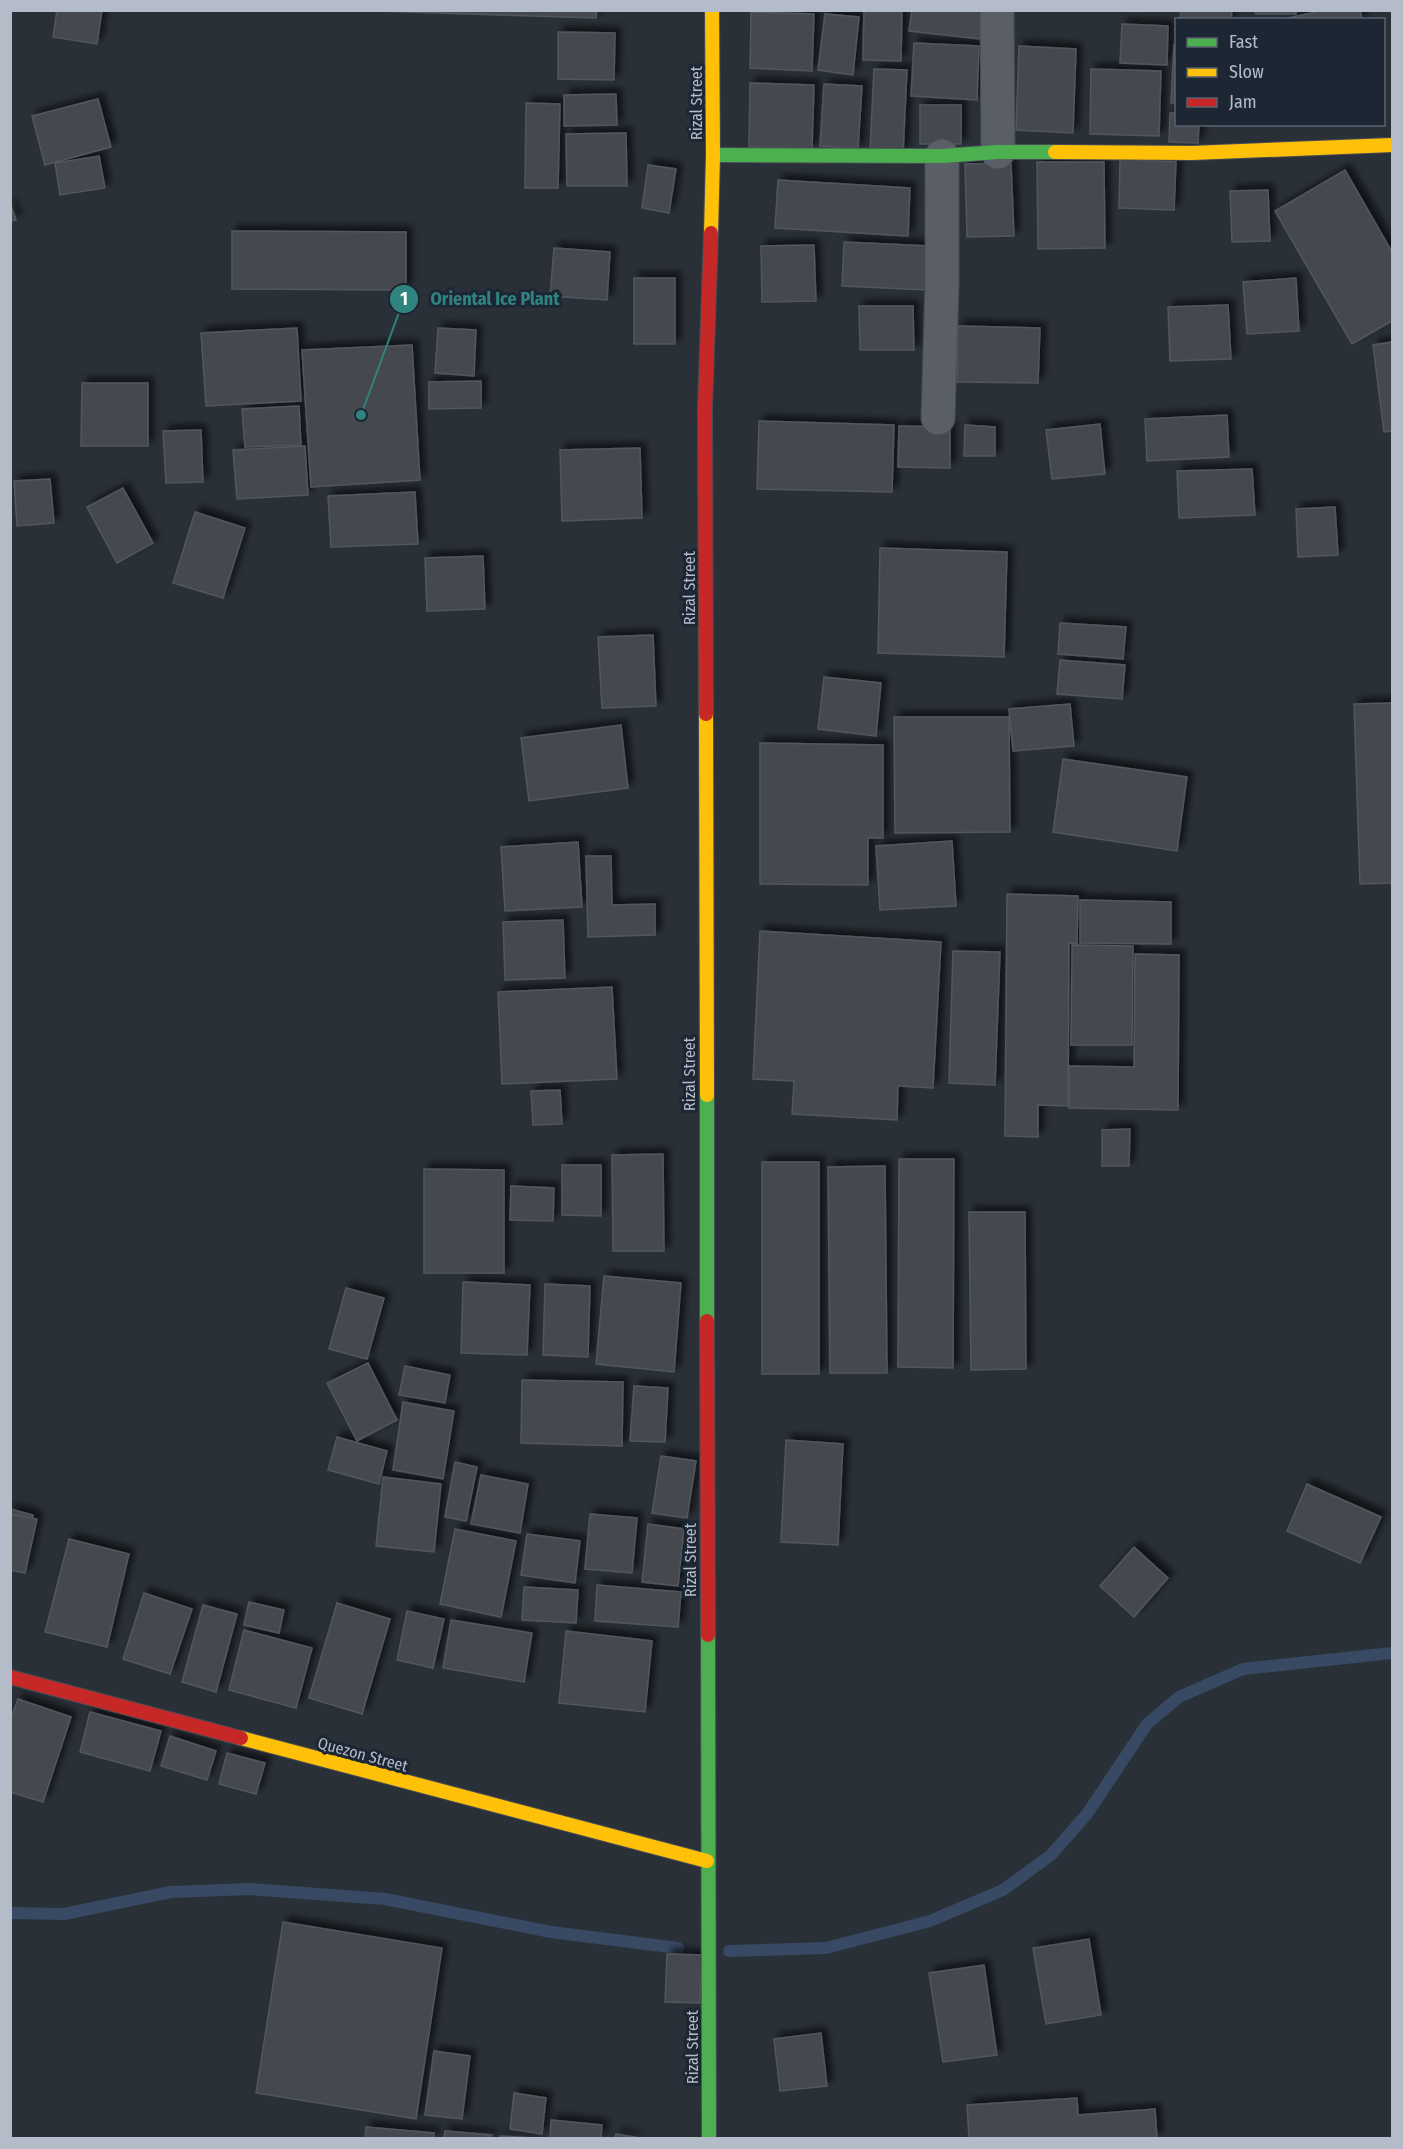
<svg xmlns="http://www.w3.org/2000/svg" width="1403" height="2149" viewBox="0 0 1403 2149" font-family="'Fira Sans Condensed',sans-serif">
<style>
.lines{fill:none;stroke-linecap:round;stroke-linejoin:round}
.stream{stroke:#384963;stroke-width:12}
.building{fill:#444950;stroke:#52575f;stroke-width:1.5;filter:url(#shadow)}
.street-casing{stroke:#484c53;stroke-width:35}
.fast-casing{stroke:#484c53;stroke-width:16}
.slow-casing{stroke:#484c53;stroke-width:16}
.jam-casing{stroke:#484c53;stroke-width:16}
.street{stroke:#5a5e66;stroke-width:33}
.fast{stroke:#4caf50;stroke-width:14}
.slow{stroke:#ffc107;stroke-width:14}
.jam{stroke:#c62828;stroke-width:14}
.labels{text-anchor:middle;stroke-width:6;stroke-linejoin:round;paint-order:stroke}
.street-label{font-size:16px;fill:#b4bcc9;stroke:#1d2633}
.leader{fill:none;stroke:#308480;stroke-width:2}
.callout-dot{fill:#308480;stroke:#1d2633;stroke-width:2}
.mark-label{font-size:18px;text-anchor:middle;font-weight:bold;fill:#fff}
.callout-label{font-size:18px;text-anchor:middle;font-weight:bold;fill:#308480;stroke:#1d2633;stroke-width:6;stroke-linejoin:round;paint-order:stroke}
</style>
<defs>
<filter id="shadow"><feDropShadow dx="5.5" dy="-5.5" stdDeviation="3" flood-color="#0009"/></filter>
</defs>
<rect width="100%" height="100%" fill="#2a3038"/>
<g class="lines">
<g class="stream">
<polyline points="10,1913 64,1914 171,1892 249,1889 385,1899 551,1932 678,1948"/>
<polyline points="729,1951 826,1948 930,1921 1003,1890 1051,1855 1087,1814 1147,1724 1179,1697 1243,1669 1392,1653"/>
</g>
</g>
<g class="building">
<polygon points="57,10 102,10 97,44 53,37"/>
<polygon points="346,10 597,10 596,18"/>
<polygon points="864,10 902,10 901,61 863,60"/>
<polygon points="912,10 983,10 980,39 909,31"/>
<polygon points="1181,10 1232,10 1231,20 1180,20"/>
<polygon points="1255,10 1296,10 1296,14 1256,14"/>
<polygon points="1326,10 1360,10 1362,20 1278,20"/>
<polygon points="751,12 814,14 812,71 750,68"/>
<polygon points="825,14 859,17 853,75 818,70"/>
<polygon points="1122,24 1168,26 1167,65 1120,63"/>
<polygon points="558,32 615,33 614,80 558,79"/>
<polygon points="914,43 979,46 977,100 911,96"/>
<polygon points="1174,45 1176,46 1176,103 1171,103"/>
<polygon points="1019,46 1076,49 1073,133 1016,130"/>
<polygon points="874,69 907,70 903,154 870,151"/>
<polygon points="1091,69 1161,71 1159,136 1090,134"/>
<polygon points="750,83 814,85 812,149 749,147"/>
<polygon points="824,84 862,86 858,149 820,146"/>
<polygon points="616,94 617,125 564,126 564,95"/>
<polygon points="98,99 111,147 45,165 32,116"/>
<polygon points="526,103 560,104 558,188 525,188"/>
<rect x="920" y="105" width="41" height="39"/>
<polygon points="1170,113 1176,113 1176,124 1199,124 1198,143 1169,142"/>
<polygon points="626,133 627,186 567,186 566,134"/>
<polygon points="99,156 105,188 60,195 55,163"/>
<polygon points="1120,159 1176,162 1174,210 1119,208"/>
<polygon points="1037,162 1104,162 1105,248 1038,249"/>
<polygon points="1011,163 1014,236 967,237 965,164"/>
<polygon points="648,165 676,169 669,213 642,208"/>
<polygon points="1345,170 1392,252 1392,321 1352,344 1275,211"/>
<polygon points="778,180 910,188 908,236 775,228"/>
<polygon points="1268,190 1270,241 1232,242 1230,191"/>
<polygon points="10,203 16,220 10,221"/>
<polygon points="232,231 406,232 406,290 232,289"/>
<polygon points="844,242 929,246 927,290 842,286"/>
<polygon points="814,245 816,301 762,302 761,246"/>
<polygon points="554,248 610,252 607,300 550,296"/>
<rect x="634" y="278" width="41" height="66"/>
<polygon points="1296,278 1299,331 1247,334 1243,282"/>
<polygon points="1228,305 1231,359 1170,361 1168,307"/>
<polygon points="859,306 913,306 914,350 860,350"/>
<polygon points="958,326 1040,328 1038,383 957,382"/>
<polygon points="297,328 301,401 206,406 201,333"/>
<polygon points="438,328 476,330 474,376 435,373"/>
<polygon points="1392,342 1392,431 1384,432 1373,345"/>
<polygon points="412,345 420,480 311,487 302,350"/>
<polygon points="481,381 481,408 429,409 429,382"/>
<polygon points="82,383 148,383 148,446 81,446"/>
<polygon points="299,406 301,445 245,447 242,409"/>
<polygon points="1227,415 1229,457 1147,461 1145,419"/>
<polygon points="759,421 894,425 892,492 757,489"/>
<polygon points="1100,424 1105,474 1052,479 1046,430"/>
<polygon points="965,425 995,427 995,456 964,456"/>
<polygon points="899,426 950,427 950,468 898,467"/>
<polygon points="201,430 203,482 166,483 163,431"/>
<polygon points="305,446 308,495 237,499 233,450"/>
<polygon points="640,448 642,518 562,521 560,450"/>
<polygon points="1252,469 1255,515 1179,518 1177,471"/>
<polygon points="50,479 54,523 17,526 14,481"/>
<polygon points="123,488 153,543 117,563 87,507"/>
<polygon points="415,492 418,544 331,547 328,496"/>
<polygon points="1335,507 1338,555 1298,557 1296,509"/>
<polygon points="195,512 245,528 223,598 173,583"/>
<polygon points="880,548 1007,552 1004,657 878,653"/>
<polygon points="483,556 485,609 427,611 425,558"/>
<polygon points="1060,623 1126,627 1123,659 1058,654"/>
<polygon points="653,635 656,706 602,708 598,637"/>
<polygon points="1060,660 1125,665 1122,699 1057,694"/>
<polygon points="824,677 881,683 876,736 818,729"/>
<polygon points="1392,703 1392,883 1360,884 1354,704"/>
<polygon points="1070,704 1074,746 1013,751 1009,709"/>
<polygon points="894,717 1009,717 1010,832 895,833"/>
<polygon points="621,725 628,788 529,801 521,738"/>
<polygon points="760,743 883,745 883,838 868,838 868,885 760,884"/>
<polygon points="1063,759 1187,777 1177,851 1053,832"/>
<polygon points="952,841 956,906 880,910 876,846"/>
<polygon points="578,842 582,907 505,911 501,847"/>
<polygon points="586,856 611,856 612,905 655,904 655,935 588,937"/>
<polygon points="1007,894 1078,896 1077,944 1069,943 1068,1106 1038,1105 1038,1137 1005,1136"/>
<polygon points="1080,900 1171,902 1171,944 1080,943"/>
<polygon points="563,920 565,978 505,980 503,922"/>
<polygon points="760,931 941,942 933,1088 898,1086 897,1120 792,1114 794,1081 753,1079"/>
<polygon points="1072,945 1133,946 1132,1045 1071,1045"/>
<polygon points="953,951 1000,952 995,1085 949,1083"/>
<polygon points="1135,954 1179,955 1178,1110 1069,1108 1069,1066 1134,1067"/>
<polygon points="612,987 617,1079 502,1084 498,992"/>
<polygon points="560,1090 562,1124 533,1125 531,1091"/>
<polygon points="1130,1129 1129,1166 1102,1166 1102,1130"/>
<polygon points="663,1154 664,1251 613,1251 612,1155"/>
<polygon points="899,1159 954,1159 953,1368 898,1367"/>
<rect x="762" y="1162" width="57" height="212"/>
<polygon points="562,1165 601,1165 601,1216 562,1215"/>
<polygon points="885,1166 887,1373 830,1373 828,1167"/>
<polygon points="424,1169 504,1170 504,1273 424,1273"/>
<polygon points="511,1186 554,1188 553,1221 510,1220"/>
<polygon points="969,1212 1025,1212 1026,1369 971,1370"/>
<polygon points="604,1276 681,1283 674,1372 596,1364"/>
<polygon points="463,1282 530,1285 527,1355 461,1353"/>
<polygon points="545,1284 590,1286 588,1357 543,1355"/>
<polygon points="346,1288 384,1298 367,1359 329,1349"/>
<polygon points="368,1363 397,1420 357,1441 327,1383"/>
<polygon points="405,1366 450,1375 445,1403 399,1395"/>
<polygon points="522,1380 623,1382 622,1446 521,1443"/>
<polygon points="634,1386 668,1388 665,1442 630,1441"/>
<polygon points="403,1402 454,1411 443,1479 393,1470"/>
<polygon points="337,1437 387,1451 379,1484 328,1470"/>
<polygon points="786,1440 843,1444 838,1545 781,1542"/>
<polygon points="661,1456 696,1461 687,1518 652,1513"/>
<polygon points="455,1462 477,1467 466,1521 445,1517"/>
<polygon points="481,1475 528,1484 520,1533 471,1524"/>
<polygon points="383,1477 441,1484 434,1552 376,1546"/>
<polygon points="1307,1484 1381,1517 1360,1563 1287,1531"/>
<polygon points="10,1509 33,1515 22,1560 10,1557"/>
<polygon points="10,1514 37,1519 25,1573 10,1570"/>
<polygon points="590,1514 637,1518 632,1573 585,1569"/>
<polygon points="648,1524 684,1529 678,1586 642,1582"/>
<polygon points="455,1529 516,1541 501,1617 440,1604"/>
<polygon points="527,1534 580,1541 575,1583 521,1575"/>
<polygon points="69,1539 129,1554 107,1647 45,1632"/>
<polygon points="1134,1547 1168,1578 1134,1617 1100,1586"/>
<polygon points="597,1585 681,1592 678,1627 595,1621"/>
<polygon points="524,1587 578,1590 576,1623 522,1620"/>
<polygon points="144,1593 192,1609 170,1674 123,1659"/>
<polygon points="249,1602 284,1610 279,1633 244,1625"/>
<polygon points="337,1603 390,1619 362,1714 309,1698"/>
<polygon points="203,1605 237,1614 216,1692 182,1682"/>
<polygon points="407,1611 444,1619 433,1668 397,1660"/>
<polygon points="451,1620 532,1633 524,1682 443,1668"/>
<polygon points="244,1630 312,1648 296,1708 229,1690"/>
<polygon points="566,1631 652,1641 645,1712 559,1703"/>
<polygon points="18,1699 71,1717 43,1802 10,1792 10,1722"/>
<polygon points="90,1712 161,1731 150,1771 80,1752"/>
<polygon points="170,1736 216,1751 207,1780 161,1766"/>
<polygon points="227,1753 265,1763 256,1794 219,1784"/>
<polygon points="283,1922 442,1948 416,2119 256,2093"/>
<polygon points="1089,1939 1101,2015 1046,2024 1033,1948"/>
<polygon points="667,1954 702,1955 700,2003 665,2002"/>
<polygon points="984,1965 997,2055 943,2062 929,1973"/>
<polygon points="821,2033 827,2086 780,2091 774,2039"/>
<polygon points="434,2051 470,2056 462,2119 425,2115"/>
<polygon points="514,2093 546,2098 542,2134 510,2129"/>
<polygon points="1077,2098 1078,2115 1155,2109 1157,2138 969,2138 967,2105"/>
<polygon points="551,2120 602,2125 601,2138 550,2138"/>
<polygon points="366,2127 434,2133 434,2138 365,2138"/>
<polygon points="445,2131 492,2135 491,2138 444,2138"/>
<polygon points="616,2134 640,2138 615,2138"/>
<polygon points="500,2136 535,2138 500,2138"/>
</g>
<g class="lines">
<defs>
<g id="street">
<polyline points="997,10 998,152"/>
<polyline points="938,418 942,284 942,156"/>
</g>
<g id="fast">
<polyline points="713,155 942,156 998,152 1055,152"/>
<polyline points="707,1095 707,1321"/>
<polyline points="708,1635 709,2138"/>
</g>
<g id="slow">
<polyline points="1055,152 1192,153 1392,145"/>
<polyline points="711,233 713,155 712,10"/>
<polyline points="706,714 707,1095"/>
<polyline points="241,1738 707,1861"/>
</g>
<g id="jam">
<polyline points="706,714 705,407 711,233"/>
<polyline points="707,1321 708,1635"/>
<polyline points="10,1677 241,1738"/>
</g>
</defs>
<use href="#street" class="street-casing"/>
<use href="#fast" class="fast-casing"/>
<use href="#slow" class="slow-casing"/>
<use href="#jam" class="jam-casing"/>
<use href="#street" class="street"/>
<use href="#fast" class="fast"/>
<use href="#slow" class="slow"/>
<use href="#jam" class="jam"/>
</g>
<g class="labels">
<g class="street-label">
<text transform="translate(696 103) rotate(-90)" y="6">Rizal Street</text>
<text transform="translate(689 588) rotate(-90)" y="6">Rizal Street</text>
<text transform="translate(689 1074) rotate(-90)" y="6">Rizal Street</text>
<text transform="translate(690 1560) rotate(-90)" y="6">Rizal Street</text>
<text transform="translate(363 1754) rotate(15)" y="6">Quezon Street</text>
<text transform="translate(692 2047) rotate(-90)" y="6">Rizal Street</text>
</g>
</g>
<path class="leader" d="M361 415L404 299"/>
<g class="callout-dot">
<circle cx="361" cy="415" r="6"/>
<circle cx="404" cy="299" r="15"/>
</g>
<g class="mark-label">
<text x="404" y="305">1</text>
</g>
<g class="callout-label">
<text x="495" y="305">Oriental Ice Plant</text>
</g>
<rect width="1403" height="2149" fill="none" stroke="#b4bcc9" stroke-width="24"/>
<rect x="1175" y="18" width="210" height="108" fill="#1d2633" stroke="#59626f" stroke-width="1.5"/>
<rect x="1187" y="38" width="30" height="9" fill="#4caf50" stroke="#59626f" stroke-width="1.5"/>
<text x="1229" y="48" font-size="18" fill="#b4bcc9">Fast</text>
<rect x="1187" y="68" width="30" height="9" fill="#ffc107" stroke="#59626f" stroke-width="1.5"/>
<text x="1229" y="78" font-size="18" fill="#b4bcc9">Slow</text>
<rect x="1187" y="98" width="30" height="9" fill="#c62828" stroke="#59626f" stroke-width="1.5"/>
<text x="1229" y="108" font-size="18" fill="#b4bcc9">Jam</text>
</svg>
